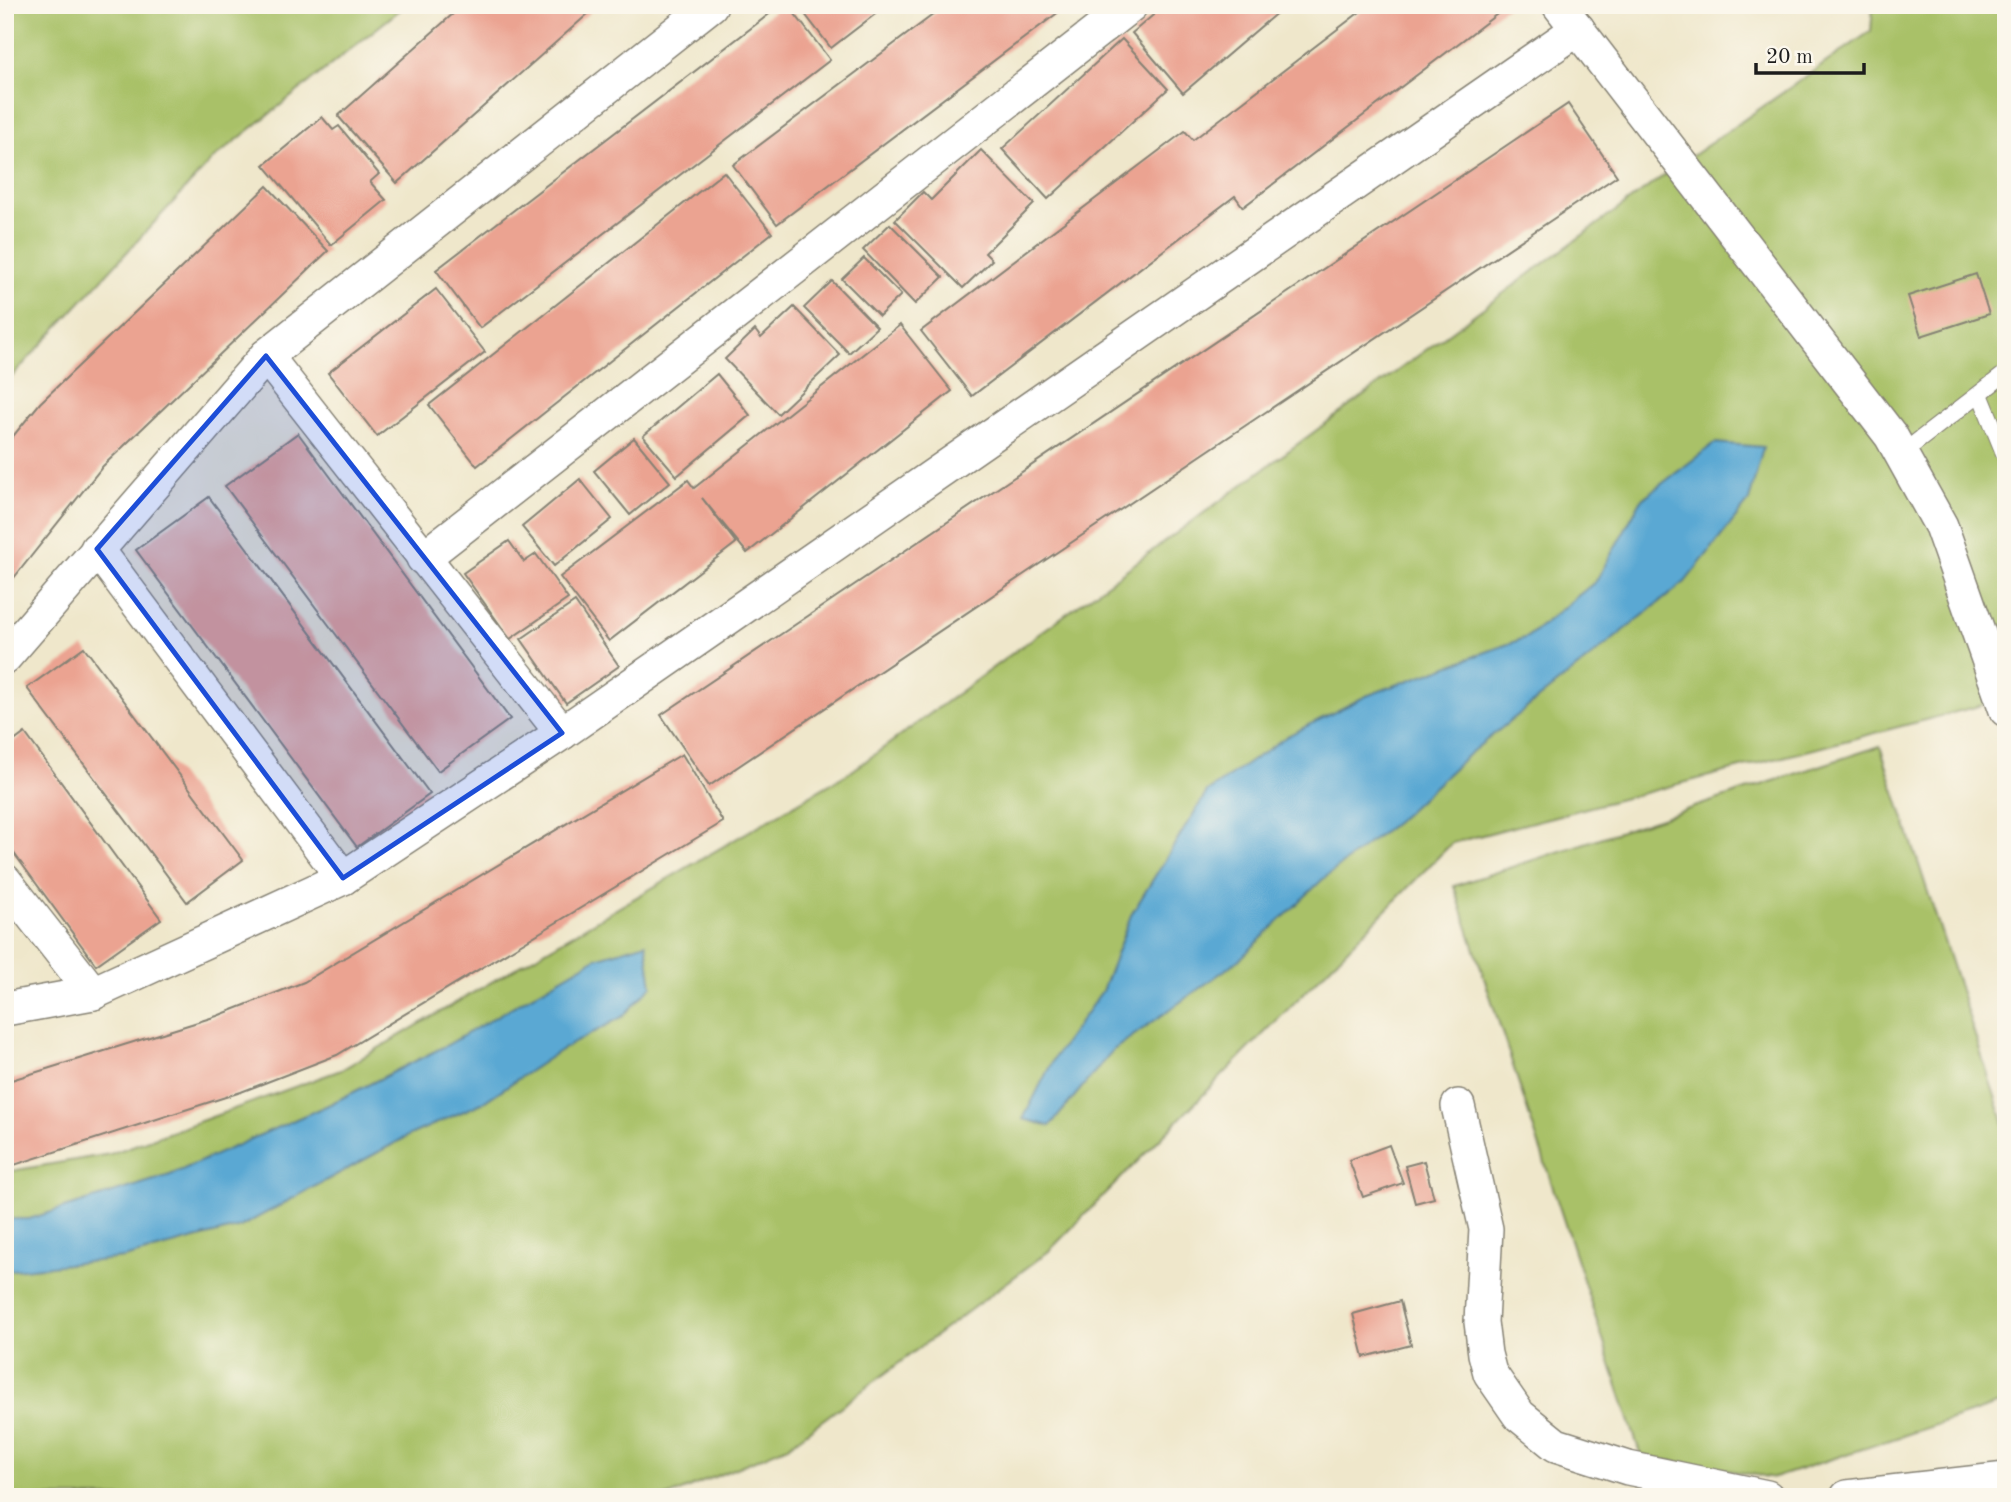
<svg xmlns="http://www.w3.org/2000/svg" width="2011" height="1502" viewBox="0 0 2011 1502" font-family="'Old Standard TT',serif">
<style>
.green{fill:#a9c167;stroke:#626e42;stroke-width:2}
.water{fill:#5aa8d3;stroke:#3b6278;stroke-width:2}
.building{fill:#eba391}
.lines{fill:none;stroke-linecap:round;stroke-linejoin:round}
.lane-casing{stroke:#868274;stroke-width:18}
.street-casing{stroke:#868274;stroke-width:36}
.lane{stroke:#fff;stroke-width:16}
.street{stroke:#fff;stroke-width:33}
.marked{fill:#1d4ed8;fill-opacity:0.2;stroke:#1d4ed8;stroke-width:5;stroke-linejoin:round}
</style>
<rect width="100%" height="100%" fill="#fbf7ec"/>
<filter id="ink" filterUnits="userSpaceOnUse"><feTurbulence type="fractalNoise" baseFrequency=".0143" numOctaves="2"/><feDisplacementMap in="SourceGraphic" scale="14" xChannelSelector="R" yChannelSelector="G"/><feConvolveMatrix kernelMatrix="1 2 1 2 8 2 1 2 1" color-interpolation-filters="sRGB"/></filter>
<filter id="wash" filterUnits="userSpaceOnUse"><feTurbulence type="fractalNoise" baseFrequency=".00686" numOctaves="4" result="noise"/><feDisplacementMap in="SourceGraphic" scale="28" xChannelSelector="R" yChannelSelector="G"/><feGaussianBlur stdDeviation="1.57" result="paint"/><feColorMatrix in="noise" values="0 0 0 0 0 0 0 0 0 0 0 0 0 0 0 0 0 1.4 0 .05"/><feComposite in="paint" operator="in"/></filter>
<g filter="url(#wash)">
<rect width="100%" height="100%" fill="#efe7cb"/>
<g class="green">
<polygon points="5,5 406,5 213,159 5,384"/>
<polygon points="1873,5 2006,5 2006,699 1452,843 1049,1251 788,1446 667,1497 5,1497 5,1172 110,1154 341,1070 852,771 1659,179 1871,31"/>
<polygon points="1880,746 2006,1130 2006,1402 1774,1478 1641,1456 1454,886"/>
</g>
<g class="water">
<polygon points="1715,443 1763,447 1749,501 1685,582 1469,754 1396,822 1322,880 1239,960 1112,1051 1050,1126 1023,1119 1054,1058 1102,991 1131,915 1207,792 1287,736 1366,696 1527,637 1596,581 1642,499"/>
<polygon points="646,943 652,986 622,1017 561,1050 482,1103 410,1135 240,1227 124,1258 5,1271 5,1219 29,1219 170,1175 328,1105 447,1045 596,958"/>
</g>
<g id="blocks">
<g class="building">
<polygon points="463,5 598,5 397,183 338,116"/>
<polygon points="781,5 788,5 830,60 480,328 436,270"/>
<polygon points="798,5 887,5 831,48"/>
<polygon points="946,5 1068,5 777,224 733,165"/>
<polygon points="1165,5 1286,5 1183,93 1132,33"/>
<polygon points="1369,5 1509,5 1243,207 1235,196 972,396 921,331 1185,131 1193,140"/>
<polygon points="1122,39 1168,89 1048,199 1002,149"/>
<polygon points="1568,104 1617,176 709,786 661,715"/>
<polygon points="322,117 333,130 339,126 379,174 370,182 386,200 331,245 264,165"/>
<polygon points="981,150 1034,204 985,253 992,260 963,288 895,220 923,192 931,200"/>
<polygon points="724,172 772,233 477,466 429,405"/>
<polygon points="267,186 328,251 103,466 5,589 5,446 40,403"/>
<polygon points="890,224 943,277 915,304 863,250"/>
<polygon points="864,258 901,295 879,316 842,279"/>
<polygon points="1976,274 1989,314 1921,336 1908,296"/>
<polygon points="832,281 877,327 849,353 804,308"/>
<polygon points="436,289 485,352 377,436 328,373"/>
<polygon points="794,307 840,355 778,414 725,359 755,330 761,338"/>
<polygon points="900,325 952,391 747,553 702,498 736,543 609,641 560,577 688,480 694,488"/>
<polygon points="717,374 750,415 677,476 643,436"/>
<polygon points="298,433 510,719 438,771 225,486"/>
<polygon points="634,438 670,482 630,515 594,471"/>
<polygon points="580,479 612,519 554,566 522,527"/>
<polygon points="209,497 430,794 357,847 136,550"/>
<polygon points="509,541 524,562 536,554 568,599 510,639 463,573"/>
<polygon points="575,602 619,666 566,703 521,639"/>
<polygon points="84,647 243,860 187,902 27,688"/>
<polygon points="25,733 161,919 96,965 5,841 5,748"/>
<polygon points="682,754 723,822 337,1055 241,1092 5,1168 5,1082 217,1016 304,982"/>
<polygon points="1389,1145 1403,1183 1363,1197 1349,1160"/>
<polygon points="1424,1161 1434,1198 1415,1203 1405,1166"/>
<polygon points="1400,1301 1411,1345 1364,1357 1353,1314"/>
</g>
</g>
</g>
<g filter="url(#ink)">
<use href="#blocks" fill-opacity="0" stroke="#868274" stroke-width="2"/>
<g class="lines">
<defs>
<g id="lane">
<polyline points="1980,394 2006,458"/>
<polyline points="1901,454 2006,373"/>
</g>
<g id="street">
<polyline points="1559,5 1891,436 1941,526 2006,710"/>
<polyline points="266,356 562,733"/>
<polyline points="97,549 343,878"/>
<polyline points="423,558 1131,5"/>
<polyline points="5,657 266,356 711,5"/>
<polyline points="5,881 93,993"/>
<polyline points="5,1009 93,993 343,878 562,733 1578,29"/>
<polyline points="1458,1106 1486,1229 1481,1322 1485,1354 1490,1373 1519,1415 1556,1445 1628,1468 1767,1497"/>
<polyline points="1847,1497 2006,1479"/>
</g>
</defs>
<use href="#lane" class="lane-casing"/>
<use href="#street" class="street-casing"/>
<use href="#lane" class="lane"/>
<use href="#street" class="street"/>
</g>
</g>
<path class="marked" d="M 266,356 L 562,733 L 343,878 L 97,549 Z"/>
<rect width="2011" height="1502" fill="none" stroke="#fbf7ec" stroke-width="28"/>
<path d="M1756 63v10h108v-10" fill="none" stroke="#1c1c1c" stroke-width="3.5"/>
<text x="1766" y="63" font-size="21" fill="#1c1c1c" stroke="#fbf7ec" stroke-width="5" paint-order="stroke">20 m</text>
</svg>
